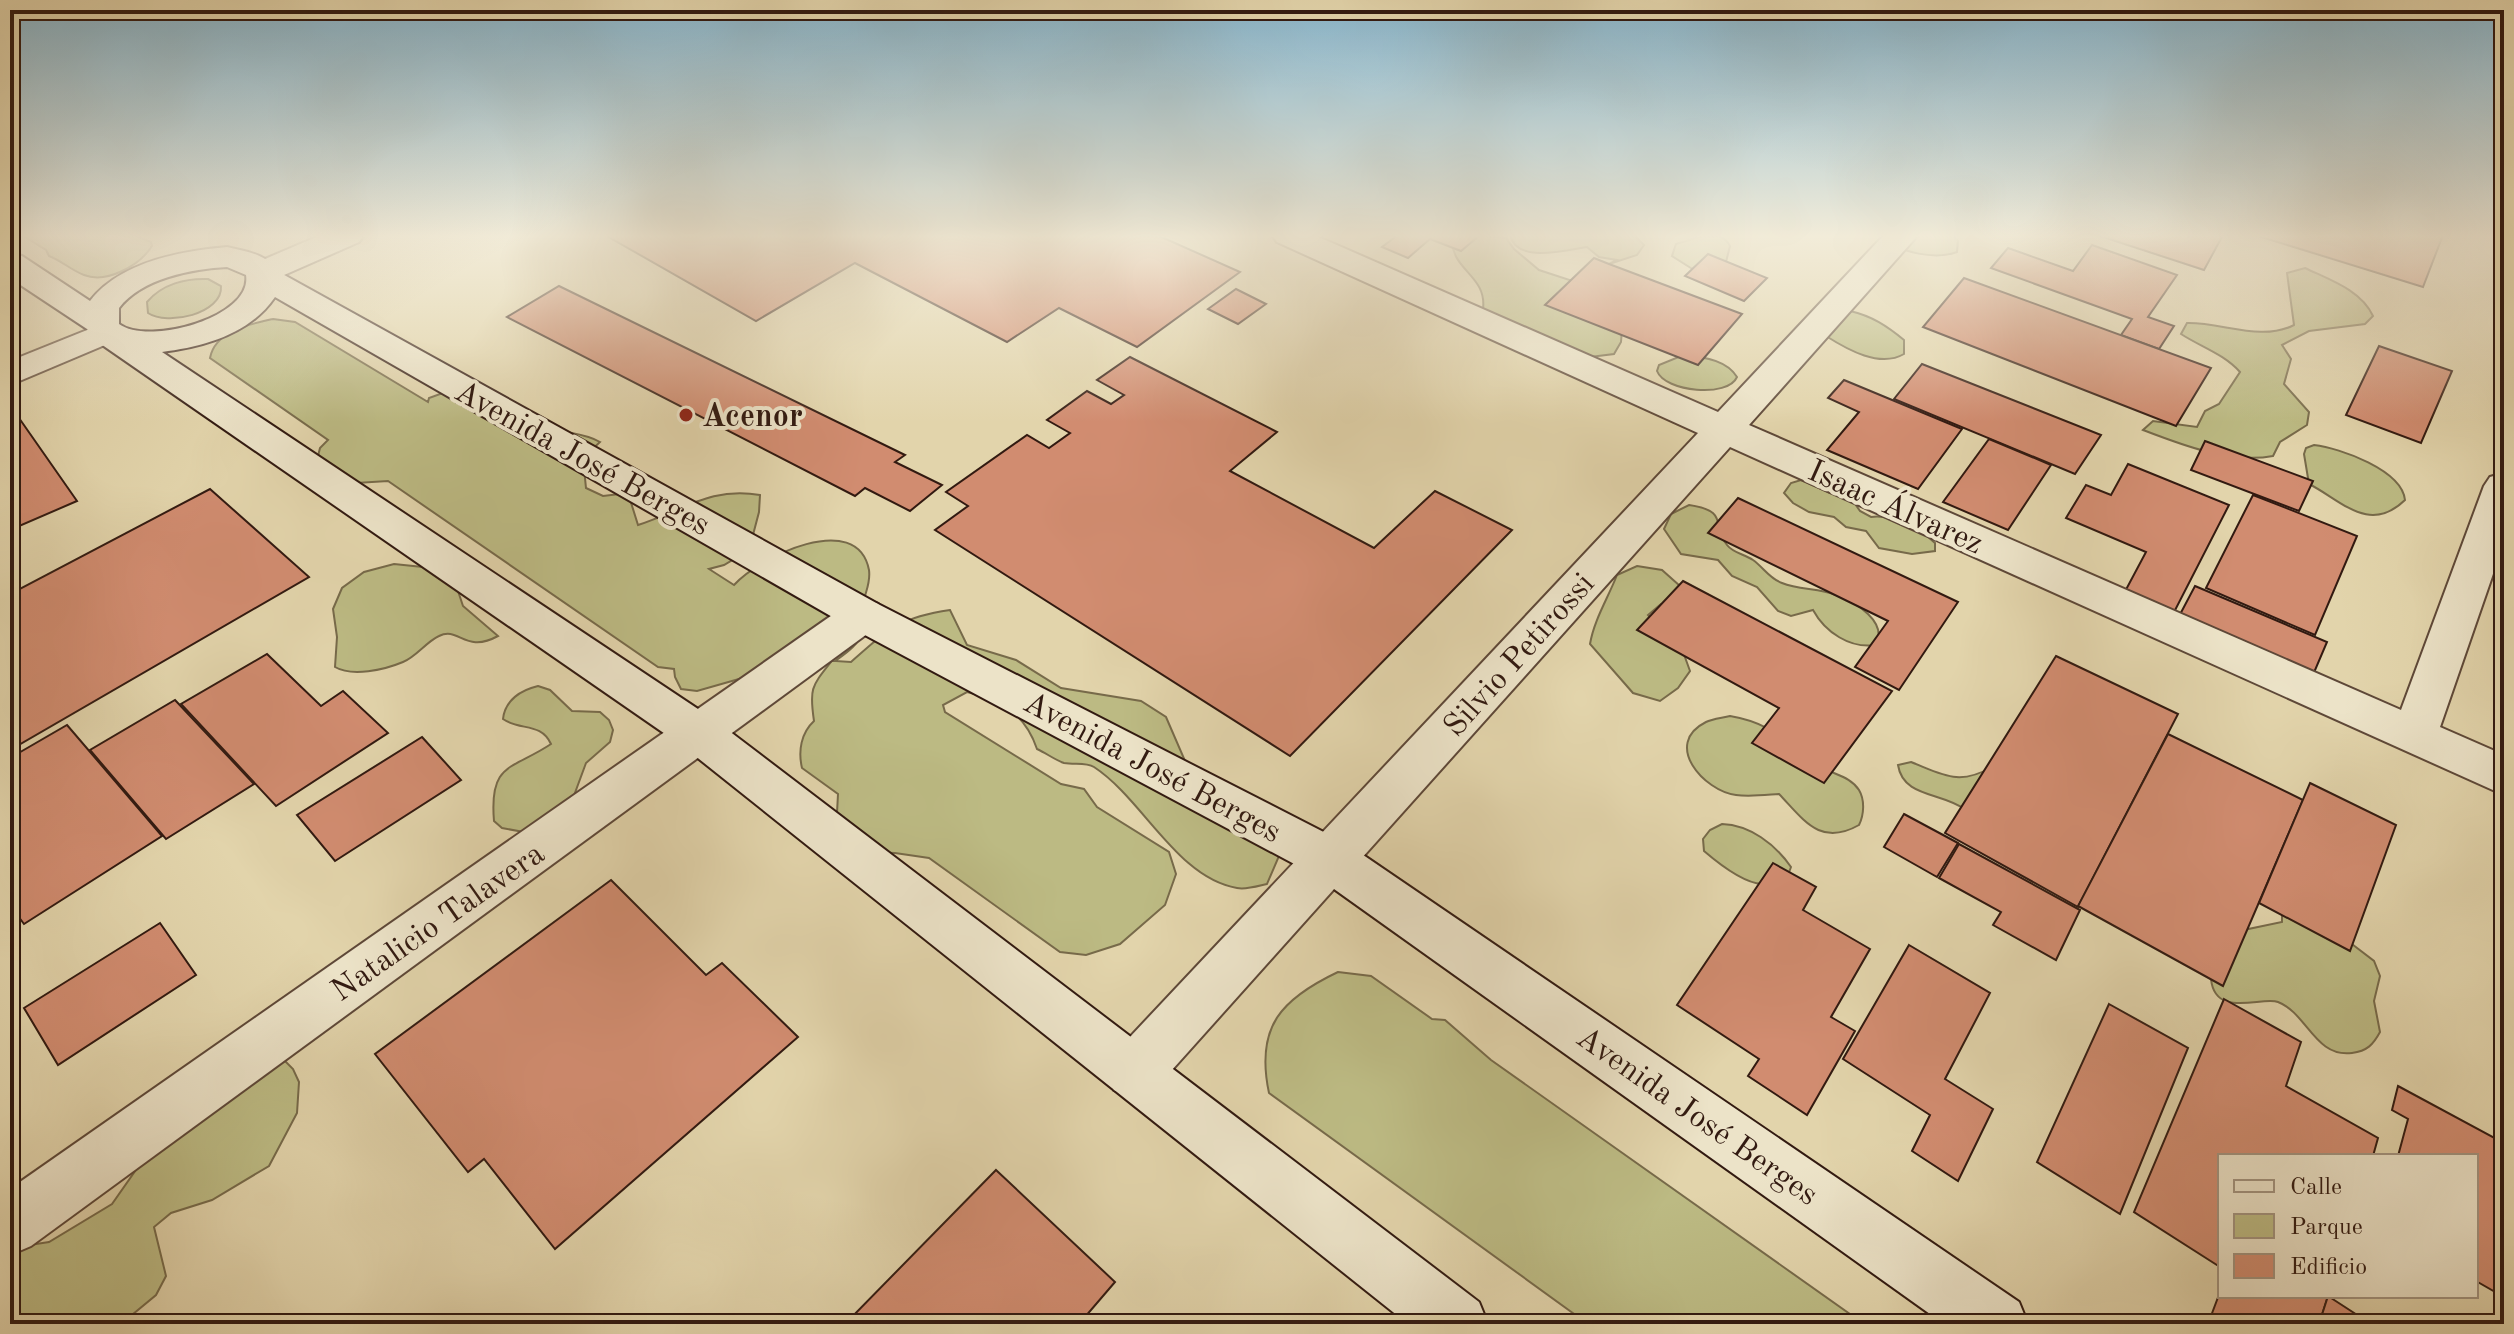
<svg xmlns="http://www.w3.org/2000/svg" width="2514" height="1334" viewBox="0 0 2514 1334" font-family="'Old Standard TT',serif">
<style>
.green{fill:#bcba83;stroke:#776a4a;stroke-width:2}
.building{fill:#d18c70;stroke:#321a11;stroke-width:2}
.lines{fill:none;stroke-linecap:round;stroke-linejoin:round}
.minor-casing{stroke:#5e4838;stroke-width:4}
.secondary-casing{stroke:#321a11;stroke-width:4}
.minor{fill:#ece3c8;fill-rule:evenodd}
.secondary{fill:#ece3c8;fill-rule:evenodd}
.poi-dot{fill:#8f2418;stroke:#ece3c8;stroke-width:3}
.labels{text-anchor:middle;stroke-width:8;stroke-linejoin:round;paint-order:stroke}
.poi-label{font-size:32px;font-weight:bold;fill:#321a11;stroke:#ece3c8;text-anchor:start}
.street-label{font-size:32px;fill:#321a11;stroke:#ece3c8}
</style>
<rect width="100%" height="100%" fill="#e2d4ab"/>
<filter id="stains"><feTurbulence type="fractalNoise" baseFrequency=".0025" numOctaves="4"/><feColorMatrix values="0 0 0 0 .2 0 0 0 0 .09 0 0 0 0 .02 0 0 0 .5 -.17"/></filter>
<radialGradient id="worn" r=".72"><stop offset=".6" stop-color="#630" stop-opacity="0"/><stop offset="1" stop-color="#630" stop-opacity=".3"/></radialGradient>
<g class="green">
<path d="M 22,235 L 134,235 L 151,242 L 152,246 C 140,265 107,284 84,275 C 71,270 62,261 49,256 L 46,250 Z"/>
<path d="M 1474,235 L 1506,238 L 1514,249 L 1539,270 L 1579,283 L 1622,329 L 1621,342 L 1614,354 L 1590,357 L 1483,309 C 1487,276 1453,271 1452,241 Z"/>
<path d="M 1510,235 L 1634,235 L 1644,245 L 1637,255 L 1609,264 L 1617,260 L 1599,257 L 1587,247 C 1565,250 1517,264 1510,235 Z"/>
<path d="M 1706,235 C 1717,235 1725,236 1730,246 L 1726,262 L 1694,270 L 1672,256 L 1676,244 Z"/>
<path d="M 1887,235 L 1952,235 L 1958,241 L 1957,252 C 1938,259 1897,255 1887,235 Z"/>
<path d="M 2305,268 C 2330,280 2361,290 2373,316 L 2365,324 L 2309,331 L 2282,345 L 2291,359 L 2284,384 L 2309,412 L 2307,425 L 2280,442 L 2273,456 C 2231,464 2182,445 2143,430 L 2153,421 L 2197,427 L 2205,411 L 2219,404 L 2240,372 C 2224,354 2201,347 2181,334 L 2187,323 C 2222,322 2261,342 2294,325 L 2287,273 Z"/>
<path d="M 208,279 L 221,286 C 223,314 167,326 148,313 L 147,302 C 162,284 186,278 208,279 Z"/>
<path d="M 1850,311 C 1872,316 1887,326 1904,340 L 1904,354 C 1880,368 1848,350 1826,336 Z"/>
<path d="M 273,319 L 295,322 L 428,402 L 429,398 L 451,390 L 456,403 C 491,403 520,419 553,429 C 570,434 584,433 600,442 L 583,458 L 586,488 L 603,496 L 628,493 L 638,525 C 682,511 711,486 760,495 L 759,512 L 749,550 L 724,565 L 709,569 L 734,585 C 759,557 857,509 869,570 C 871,585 864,593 863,606 C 859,641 865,640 835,661 L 851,662 C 887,630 900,617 950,610 L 967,645 L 1016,660 L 1061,688 L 1141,701 L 1166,717 L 1185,761 L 1274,843 L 1279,856 L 1267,884 C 1258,886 1246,890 1237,888 C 1177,878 1143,799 1094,767 C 1086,762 1074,765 1064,763 C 1055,760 1046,753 1037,749 C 1025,714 1002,700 967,692 L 943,705 L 945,712 L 1061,784 L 1084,789 L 1097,807 L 1169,852 L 1176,874 L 1165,905 L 1120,944 L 1086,955 L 1060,952 L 929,858 L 895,853 L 864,852 L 841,837 L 837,813 L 838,794 L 802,768 C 798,751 801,733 814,721 C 809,688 812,686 831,662 L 788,665 L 697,691 L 681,689 L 675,677 L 674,669 L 658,667 L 388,481 L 340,484 L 316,464 L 320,448 L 328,440 L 210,358 C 215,331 250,324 273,319 Z"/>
<path d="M 1681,356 C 1700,356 1726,359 1737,377 C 1728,398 1665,392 1657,371 L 1659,365 Z"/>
<path d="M 2314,445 C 2340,448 2402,470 2405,500 C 2369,535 2341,500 2309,484 L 2304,454 L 2306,448 Z"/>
<path d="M 1801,480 L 1830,493 L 1851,498 L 1860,511 L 1871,517 C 1891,514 1920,528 1935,543 L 1935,551 L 1912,554 L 1879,548 L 1866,531 L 1846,527 L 1834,517 L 1809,512 L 1793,503 L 1784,493 L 1791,483 Z"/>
<path d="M 1689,505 C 1730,511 1711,525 1727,545 C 1733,553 1744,554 1753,560 C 1763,567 1770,579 1782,583 C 1799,590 1819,588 1836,595 C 1856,602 1888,622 1876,645 C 1850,649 1825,632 1813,610 L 1791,616 L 1778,611 L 1757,587 L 1732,576 L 1718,560 L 1681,554 L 1664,529 L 1671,514 Z"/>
<path d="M 394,564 L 442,569 L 455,582 L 463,606 L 498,636 C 465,654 459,626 439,636 C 426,642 416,657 403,662 C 384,670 352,677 335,667 L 337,637 L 333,609 L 342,588 L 364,572 Z"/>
<path d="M 1637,566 L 1662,570 L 1680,586 L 1683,607 L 1661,604 L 1648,615 L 1682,649 L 1690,671 L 1678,688 L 1660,701 L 1633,693 L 1590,644 C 1594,620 1608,598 1617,575 Z"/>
<path d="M 538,686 L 550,690 L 572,711 L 600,712 L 609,720 L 613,730 L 610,742 L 586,763 L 569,809 L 529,833 L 502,828 L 494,821 C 489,762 512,770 551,744 C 541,722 520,731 503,719 C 505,700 521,690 538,686 Z"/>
<path d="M 1730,716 C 1777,724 1785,745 1822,767 C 1834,775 1850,776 1859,790 C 1865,800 1864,815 1859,825 C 1820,847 1804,820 1779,794 C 1765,795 1749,797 1736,795 C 1704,791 1662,744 1706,722 C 1712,719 1722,718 1730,716 Z"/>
<path d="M 1911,762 C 1944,775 1959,786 1992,767 L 1966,810 C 1943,792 1903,798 1898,765 Z"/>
<path d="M 1722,824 C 1750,825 1775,844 1791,867 L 1788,875 C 1780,878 1770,884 1762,884 C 1743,883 1718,863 1704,851 L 1703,839 L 1710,830 Z"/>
<path d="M 2282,910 L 2348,941 L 2374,961 L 2380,976 L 2374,1001 L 2380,1032 C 2373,1045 2367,1051 2352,1053 C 2315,1058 2307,1013 2278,1002 C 2262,996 2215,1019 2211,979 L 2239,931 L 2282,922 Z"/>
<path d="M 1338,972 L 1371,976 L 1432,1019 L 1445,1020 L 1491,1060 L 1864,1324 L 1588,1324 L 1269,1093 C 1255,1027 1281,999 1338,972 Z"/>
<polygon points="275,1051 293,1069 299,1082 297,1113 269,1166 212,1200 171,1213 154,1227 166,1276 156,1295 121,1324 10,1324 10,1248 49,1242 112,1204 138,1167"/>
</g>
<g class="building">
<polygon points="605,235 1157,235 1240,272 1137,347 1059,308 1007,342 855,263 756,321"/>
<polygon points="1398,235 1480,235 1461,251 1430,239 1408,258 1382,247"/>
<polygon points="2097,235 2223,235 2204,270"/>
<polygon points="2255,235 2443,235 2423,287"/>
<polygon points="2092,245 2177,275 2148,317 2174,326 2159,349 2121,335 2132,319 1991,268 2008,248 2073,271"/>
<polygon points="1708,254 1767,278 1744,301 1685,276"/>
<polygon points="1594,258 1609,264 1742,314 1698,365 1545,305"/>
<polygon points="1964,278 2211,368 2176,426 1923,327"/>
<polygon points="559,286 905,455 895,462 942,485 910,511 865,488 855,496 507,317"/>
<polygon points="1236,289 1266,304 1238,324 1208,309"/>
<polygon points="2379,346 2452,371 2421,443 2346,415"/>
<polygon points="1130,357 1277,432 1230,471 1374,548 1435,491 1512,530 1290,756 935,530 968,506 946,492 1027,435 1049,448 1070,433 1047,420 1087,391 1111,404 1124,395 1097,380"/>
<polygon points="1922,364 2101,435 2075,474 1894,399"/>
<polygon points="1844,380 1962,429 1918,489 1827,450 1859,412 1828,398"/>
<polygon points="19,418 77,501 10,530 10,422"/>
<polygon points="1989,439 2051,465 2008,530 1943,502"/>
<polygon points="2205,441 2313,481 2299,511 2191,470"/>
<polygon points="2128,464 2229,505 2170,620 2121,599 2146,552 2066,518 2086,485 2111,495"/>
<polygon points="210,489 309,577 10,750 10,594"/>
<polygon points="2253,495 2357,536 2315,635 2206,588"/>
<polygon points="1738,498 1958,602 1899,690 1855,667 1888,621 1708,533"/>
<polygon points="1683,581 1892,691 1824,783 1752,743 1779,708 1637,630"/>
<polygon points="2195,586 2327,642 2310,682 2176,622"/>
<polygon points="267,654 321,706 343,691 388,733 276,806 181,704"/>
<polygon points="2056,656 2178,714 2078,907 1945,833"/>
<polygon points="175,700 254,784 166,839 90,750"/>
<polygon points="67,725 162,836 24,924 10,905 10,758"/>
<polygon points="2168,734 2303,800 2223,986 2078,906"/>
<polygon points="422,737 461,780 335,861 297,815"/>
<polygon points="2310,783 2396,825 2350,951 2259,903"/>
<polygon points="1904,814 1958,843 1937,877 1884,847"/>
<polygon points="1959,844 2080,910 2056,960 1993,925 2001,912 1939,878"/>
<polygon points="1773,863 1816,887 1803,910 1870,949 1831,1017 1855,1031 1807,1115 1748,1076 1759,1059 1677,1005"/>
<polygon points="611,880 706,975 722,963 798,1037 555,1249 484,1159 468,1172 375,1054"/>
<polygon points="160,923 196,975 58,1065 24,1008"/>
<polygon points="1909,945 1990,993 1945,1079 1993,1109 1958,1181 1912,1151 1930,1115 1843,1059"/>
<polygon points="2224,999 2301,1042 2286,1086 2378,1138 2373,1156 2220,1156 2220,1267 2134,1212"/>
<polygon points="2109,1004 2188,1048 2120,1214 2037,1162"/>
<polygon points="2398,1086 2504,1143 2504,1297 2476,1281 2476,1156 2398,1156 2408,1119 2392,1110"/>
<polygon points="996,1170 1115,1282 1079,1324 845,1324"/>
<polygon points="2220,1292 2220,1296 2328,1296 2319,1324 2208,1324"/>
<polygon points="2328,1296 2371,1324 2319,1324"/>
</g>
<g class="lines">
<defs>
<g id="minor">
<polygon points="321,235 364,235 359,242 275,279 263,282 251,279 246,272 251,265"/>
<polygon points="1272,235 1314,235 1718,412 1884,235 1918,235 1749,425 2401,710 2484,486 2490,477 2504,473 2504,542 2440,727 2504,755 2504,795 1730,447 1154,1090 1134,1098 1114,1090 1106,1072 1114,1054 1698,433 1277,242"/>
<polygon points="107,322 119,325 124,332 119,339 10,385 10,361"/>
<polygon points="863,599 878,604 884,615 878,626 31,1246 10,1255 10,1189 848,604"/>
</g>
<path id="secondary" d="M 227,247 C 247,252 265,253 277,271 L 878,604 L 1347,844 L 2019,1302 L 2028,1324 L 1944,1324 L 1313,874 L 848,626 L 275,297 C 250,334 204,347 162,352 L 716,721 L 1479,1302 L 1488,1324 L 1408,1324 L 684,747 L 98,342 L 87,329 L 10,278 L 10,253 L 22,256 L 90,301 C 120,262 180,251 227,247 ZM 227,267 L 246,275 C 253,317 149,346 119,324 L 119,308 C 142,278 192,269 227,267 Z"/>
</defs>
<use href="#minor" class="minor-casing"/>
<use href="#secondary" class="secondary-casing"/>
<use href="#minor" class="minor"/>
<use href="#secondary" class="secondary"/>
</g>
<linearGradient id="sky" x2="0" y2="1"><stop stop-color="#87b6ce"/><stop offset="0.56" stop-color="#f2ecd9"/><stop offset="1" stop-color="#f2ecd9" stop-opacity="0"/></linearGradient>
<rect width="2514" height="422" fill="url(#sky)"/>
<circle class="poi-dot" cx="686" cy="415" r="8"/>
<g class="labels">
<g class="poi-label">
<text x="702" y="426">Acenor</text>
</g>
<g class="street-label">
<text transform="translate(583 457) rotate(29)" y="11">Avenida José Berges</text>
<text transform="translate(1896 506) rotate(24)" y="11">Isaac Álvarez</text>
<text transform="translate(1518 654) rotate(-48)" y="11">Silvio Petirossi</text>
<text transform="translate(1153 766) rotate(28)" y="11">Avenida José Berges</text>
<text transform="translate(437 921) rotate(-35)" y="11">Natalicio Talavera</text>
<text transform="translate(1698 1115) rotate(35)" y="11">Avenida José Berges</text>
</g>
</g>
<rect width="2514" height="1334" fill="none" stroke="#e2d4ab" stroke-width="40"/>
<rect x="12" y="12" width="2490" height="1310" fill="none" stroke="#321a11" stroke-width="4"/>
<rect x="20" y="20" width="2474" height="1294" fill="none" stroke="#321a11" stroke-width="2"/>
<rect x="2218" y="1154" width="260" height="144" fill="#ece3c8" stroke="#a2937f" stroke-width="2"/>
<rect x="2234" y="1180" width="40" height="12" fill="#ece3c8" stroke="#a2937f" stroke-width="2"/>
<text x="2290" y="1194" font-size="24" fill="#321a11">Calle</text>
<rect x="2234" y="1214" width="40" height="24" fill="#bcba83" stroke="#a2937f" stroke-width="2"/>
<text x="2290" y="1234" font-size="24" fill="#321a11">Parque</text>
<rect x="2234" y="1254" width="40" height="24" fill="#d18c70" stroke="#a2937f" stroke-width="2"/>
<text x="2290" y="1274" font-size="24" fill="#321a11">Edificio</text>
<rect width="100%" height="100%" filter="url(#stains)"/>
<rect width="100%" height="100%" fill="url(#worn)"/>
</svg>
